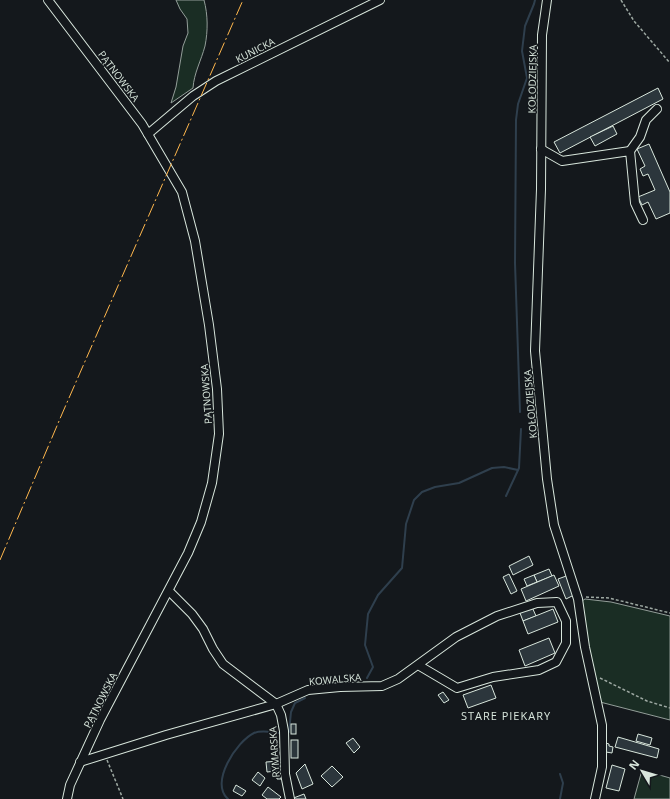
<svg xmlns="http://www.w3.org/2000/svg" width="670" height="799" viewBox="0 0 670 799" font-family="'Open Sans',sans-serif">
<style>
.green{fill:#1a2d24;stroke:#939e99}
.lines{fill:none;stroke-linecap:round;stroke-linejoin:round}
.stream{stroke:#2f3f4d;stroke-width:2}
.building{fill:#2c363c;stroke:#d8e6dc}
.minor-casing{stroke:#d8e6dc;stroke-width:10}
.path{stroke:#9da8a2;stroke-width:1.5;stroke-dasharray:3 2;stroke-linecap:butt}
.minor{stroke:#14181c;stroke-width:8}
.power{stroke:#ffb74d;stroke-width:1;stroke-dasharray:14 3 2 3;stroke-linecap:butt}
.labels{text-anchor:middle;stroke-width:3;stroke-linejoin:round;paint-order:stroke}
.street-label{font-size:10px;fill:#d8e6dc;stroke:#14181c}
.neighbourhood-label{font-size:11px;letter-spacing:1px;fill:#d8e6dc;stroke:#14181c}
</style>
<rect width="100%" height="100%" fill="#14181c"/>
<g class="green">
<path d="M 176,0 L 204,0 C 208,15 208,31 205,46 C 201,61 194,73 193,88 L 171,103 L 176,87 L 183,46 L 188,33 L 187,19 L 180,9 Z"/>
<polygon points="585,599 611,602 670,616 670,720 600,702 588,647 582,601"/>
<polygon points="642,770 670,778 670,799 634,799"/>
</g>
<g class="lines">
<g class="stream">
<polyline points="520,412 515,263 516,120 518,104 527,78 522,51 525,26 534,4 535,0"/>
<polyline points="506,496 519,468 521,429"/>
<polyline points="367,678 373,667 365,645 368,614 378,595 402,568 406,524 414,500 422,492 435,487 459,483 492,468 504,467 518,470"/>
<polyline points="289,732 291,712 295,703 305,698"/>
<path d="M 228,799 C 209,783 237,741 254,733 C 261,730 271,732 279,733"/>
<polyline points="560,799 563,783 560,774"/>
</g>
</g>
<g class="building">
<polygon points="658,88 663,99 560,153 554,142"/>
<polygon points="613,126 617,134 595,146 590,137"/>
<polygon points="649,144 670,192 670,213 656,219 648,202 642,205 638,197 655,190 648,174 643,176 640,169 645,166 637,149"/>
<polygon points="529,556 533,565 513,575 509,566"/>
<polygon points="549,569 552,576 537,582 534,575"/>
<polygon points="509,574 517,591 511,594 503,577"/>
<polygon points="534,575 537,582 527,586 524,579"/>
<polygon points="554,575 559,586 526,601 521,589"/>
<polygon points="569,575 576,594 566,599 558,579"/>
<polygon points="532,607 536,616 523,621 520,613"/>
<polygon points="553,609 558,622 528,634 523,621"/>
<polygon points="549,638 555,653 525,666 519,650"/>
<polygon points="491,685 496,698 468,708 463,695"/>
<polygon points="443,692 449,700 444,703 438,695"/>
<rect x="291" y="724" width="5" height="10"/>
<polygon points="638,734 652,738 650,745 636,741"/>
<polygon points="618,737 659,749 657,758 615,747"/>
<polygon points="353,738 360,747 354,753 346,743"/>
<rect x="291" y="740" width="7" height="18"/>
<polygon points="606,743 609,744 609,746 613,747 612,753 606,752"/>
<polygon points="280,761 281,779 277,779 276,771 267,772 266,762"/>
<polygon points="305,764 313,784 302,789 296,773"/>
<polygon points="612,765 625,769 619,791 606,788"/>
<polygon points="332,766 343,777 332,787 321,776"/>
<polygon points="258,772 265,778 260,786 252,780"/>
<polygon points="236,785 246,791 242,796 233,791"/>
<polygon points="268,787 281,797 279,799 267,799 262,795"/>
<polygon points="304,794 306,799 291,799"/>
</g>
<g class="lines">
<defs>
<g id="minor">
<polyline points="48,0 142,124 182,192 195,241 209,325 217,389 219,434 212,483 201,522 188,553 100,720 70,785 67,799"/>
<polyline points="547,0 542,35 541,189 535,351 547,479 554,525 578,599 585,647 602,725 602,767 595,799"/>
<polyline points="148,134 193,96 216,81 380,0"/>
<polyline points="541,149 562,161 630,151 635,203 643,220"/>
<polyline points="630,151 640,137 646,120 657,109"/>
<polyline points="169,591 192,614 203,629 213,649 223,664 276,704 281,715 284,731 285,774 290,799"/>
<polyline points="80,762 166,735 276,704 308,690 340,687 382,686 398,679 456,637 497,616 537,603 557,602 566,621 566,643 556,662 539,670 493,677 457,688 418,665"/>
</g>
</defs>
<use href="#minor" class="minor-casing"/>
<g class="path">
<polyline points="621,0 634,21 670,63"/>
<polyline points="586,597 609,598 670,613"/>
<polyline points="600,678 647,701 670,708"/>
<polyline points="107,760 123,799"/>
</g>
<use href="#minor" class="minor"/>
<polyline class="power" points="0,560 62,414 243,0"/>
</g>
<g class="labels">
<g class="street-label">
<text transform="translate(255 50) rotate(-27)" y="4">KUNICKA</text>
<text transform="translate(119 76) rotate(53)" y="4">PĄTNOWSKA</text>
<text transform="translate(532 79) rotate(-89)" y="4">KOŁODZIEJSKA</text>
<text transform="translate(206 394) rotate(-94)" y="4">PĄTNOWSKA</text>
<text transform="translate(530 404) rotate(-95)" y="4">KOŁODZIEJSKA</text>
<text transform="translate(335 679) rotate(-5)" y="4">KOWALSKA</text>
<text transform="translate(100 700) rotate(-63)" y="4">PĄTNOWSKA</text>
<text transform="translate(274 752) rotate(-94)" y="4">RYMARSKA</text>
</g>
<g class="neighbourhood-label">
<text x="506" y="720">STARE PIEKARY</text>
</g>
</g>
<g transform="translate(642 771) rotate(308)" stroke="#14181c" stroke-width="3" paint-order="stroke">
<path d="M0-3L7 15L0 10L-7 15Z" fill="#d8e6dc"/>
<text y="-6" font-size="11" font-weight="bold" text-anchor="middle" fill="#d8e6dc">N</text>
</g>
</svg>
